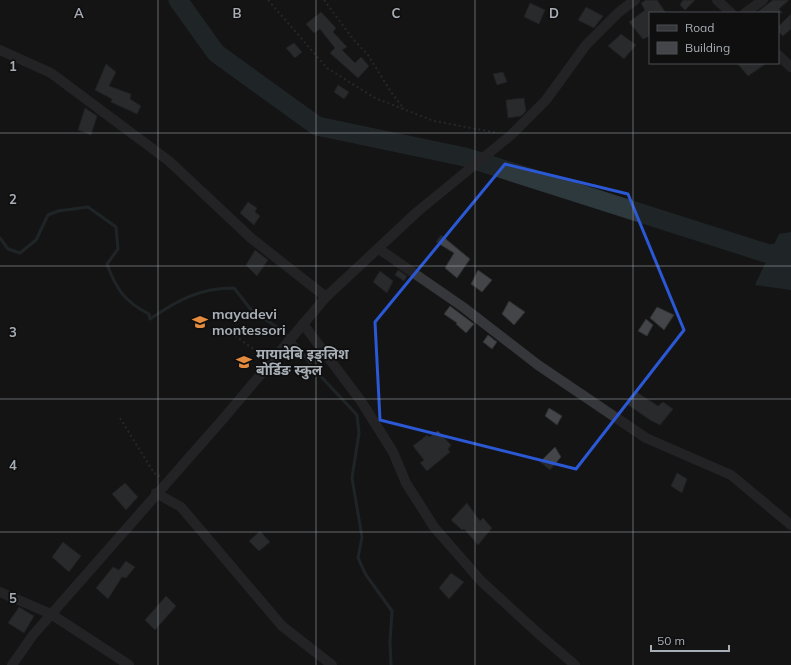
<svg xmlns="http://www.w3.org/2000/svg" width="791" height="665" viewBox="0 0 791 665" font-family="Mulish,'Noto Sans Devanagari',sans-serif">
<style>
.water{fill:#2e393d}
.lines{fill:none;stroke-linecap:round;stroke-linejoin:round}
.stream{stroke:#2e393d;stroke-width:3}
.river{stroke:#2e393d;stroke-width:19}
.building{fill:#434548;stroke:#2e2f31}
.path{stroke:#3b3e41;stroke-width:2;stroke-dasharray:2 3;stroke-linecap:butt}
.minor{stroke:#35373a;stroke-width:10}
.marked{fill:none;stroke:#2b58d4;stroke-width:3;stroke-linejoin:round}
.grid{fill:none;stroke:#a7aeb5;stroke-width:1;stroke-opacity:0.55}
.labels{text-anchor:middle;stroke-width:3.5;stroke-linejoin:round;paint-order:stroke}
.poi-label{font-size:14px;font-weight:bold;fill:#a7aeb5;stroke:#0f0f10;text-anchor:start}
.grid-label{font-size:13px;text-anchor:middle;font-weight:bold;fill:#a7aeb5;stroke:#0f0f10;stroke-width:3.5;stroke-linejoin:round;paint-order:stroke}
</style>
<rect width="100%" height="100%" fill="#141415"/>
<polygon class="water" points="791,232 791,290 755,285 779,234"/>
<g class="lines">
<path class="stream" d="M 0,238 L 8,249 L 20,253 L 36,240 L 48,215 L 58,211 L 88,207 L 116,227 L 118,249 L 107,264 C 116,289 125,302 149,314 L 150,319 C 178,300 199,288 234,288 L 252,311 L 280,329 L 298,346 L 313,368 L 357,415 L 359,433 L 352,478 L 362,537 L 358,558 L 366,575 L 392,611 L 390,642 L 391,665"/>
<polyline class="river" points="178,0 216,53 317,126 465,157 769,254 791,251"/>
</g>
<g class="building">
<polygon points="646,0 657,0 666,13 650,13 650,36 643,39 629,22 645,10 641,3"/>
<polygon points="683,0 695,0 685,10 680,5"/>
<polygon points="773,0 789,0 779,9 783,13 756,13"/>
<polygon points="530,3 545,10 539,24 524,17"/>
<polygon points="586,7 603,16 594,28 578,20"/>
<polygon points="321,12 336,28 333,32 347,47 342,50 355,63 361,57 369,66 358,78 330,53 335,48 320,29 314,33 306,24"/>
<polygon points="791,14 791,29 783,36 778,31 778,27"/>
<polygon points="621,34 636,45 624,59 608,46"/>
<polygon points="294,43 302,52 295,58 286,48"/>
<polygon points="737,63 767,63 748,76"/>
<polygon points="106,64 116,72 109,86 131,94 130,99 141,106 137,114 111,102 112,99 95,90"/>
<polygon points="503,72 507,82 497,85 493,74"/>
<polygon points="338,85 349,92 344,99 334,92"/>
<polygon points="524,98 526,111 521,116 508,118 506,100"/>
<polygon points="85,108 97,116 91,135 78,130"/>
<polygon points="248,202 257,208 255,212 260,216 254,225 240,213"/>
<polygon points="441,235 470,259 457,278 445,268 454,253 436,242"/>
<polygon points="255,250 268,260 257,276 246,265"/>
<polygon points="398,270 407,276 404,281 395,275"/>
<polygon points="478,270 492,280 482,292 471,284"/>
<polygon points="380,271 393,281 387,293 373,282"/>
<polygon points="509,301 525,312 514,325 502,314"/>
<polygon points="450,306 474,324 466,333 456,324 457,323 444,314"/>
<polygon points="657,307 674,315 664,330 650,318"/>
<polygon points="646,319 653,325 647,336 638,331"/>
<polygon points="488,335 497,342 492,349 483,342"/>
<polygon points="635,391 658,406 663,402 673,409 660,425 650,420 627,404"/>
<polygon points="549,408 562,416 557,425 545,416"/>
<polygon points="438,431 451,445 448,449 450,452 427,471 420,463 424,460 413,446 427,435 429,437"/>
<polygon points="555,447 561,457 550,470 540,462"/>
<polygon points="677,473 687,479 682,493 671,486"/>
<polygon points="125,483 138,497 126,510 112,494"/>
<polygon points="467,503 480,521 483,518 492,528 478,545 464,529 462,530 451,520"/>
<polygon points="260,531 270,542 259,551 249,541"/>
<polygon points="63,542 81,556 69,572 52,557"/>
<polygon points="126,561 135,567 126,578 122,577 108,599 96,588 113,567 119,570"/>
<polygon points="451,573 464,582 449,599 439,588"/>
<polygon points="166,596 176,606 155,630 145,620"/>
<polygon points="19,607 34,616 24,633 8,623"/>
</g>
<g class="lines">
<g class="path">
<polyline points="268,0 327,68 375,98 434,121 498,133"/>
<polyline points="324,0 353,39 368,55 391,92 404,109"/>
<polyline points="223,327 263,356"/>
<polyline points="120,418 154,473 160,476"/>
</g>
<g class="minor">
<polyline points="717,0 731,13"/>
<polyline points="745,13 763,0"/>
<polyline points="0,50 51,73 169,161 251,238 326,297"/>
<polyline points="778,55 791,67"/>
<polyline points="379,249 463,307 538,365 646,438 731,475 791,525"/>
<polyline points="303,324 361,401 393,452 406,483 434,527 481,581 540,635 575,665"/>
<polyline points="156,493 181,507 282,626 332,665"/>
<polyline points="0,592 51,614 129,665"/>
<polyline points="12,665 33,635 223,419 326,297 417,212 511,135 546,100 586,45 619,12 635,0"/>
</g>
</g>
<path d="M0 0H791V665H0ZM 505,164 L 628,194 L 684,330 L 576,469 L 380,420 L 375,322 Z" fill="#141415" fill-opacity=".55" fill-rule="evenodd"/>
<path class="marked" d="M 505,164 L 628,194 L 684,330 L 576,469 L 380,420 L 375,322 Z"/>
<path class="grid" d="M 158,0 L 158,665M 316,0 L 316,665M 475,0 L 475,665M 633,0 L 633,665M 0,133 L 791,133M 0,266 L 791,266M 0,399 L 791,399M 0,532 L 791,532"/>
<defs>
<symbol id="school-bare" viewBox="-9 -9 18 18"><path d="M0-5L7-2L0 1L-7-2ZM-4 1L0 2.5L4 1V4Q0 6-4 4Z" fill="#e58b3d" stroke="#0f0f10" stroke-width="2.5" paint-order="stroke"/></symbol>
</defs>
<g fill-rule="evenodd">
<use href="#school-bare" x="189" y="311" width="22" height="22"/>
<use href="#school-bare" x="233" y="351" width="22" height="22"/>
</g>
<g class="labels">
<g class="poi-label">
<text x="212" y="319">mayadevi<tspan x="212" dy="16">montessori</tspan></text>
<text x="256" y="359">मायादेबि इङ्लिश<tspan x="256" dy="16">बोर्डिङ स्कुल</tspan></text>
</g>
</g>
<g class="grid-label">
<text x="79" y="18">A</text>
<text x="237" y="18">B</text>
<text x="396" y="18">C</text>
<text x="554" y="18">D</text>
<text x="13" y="71">1</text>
<text x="13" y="204">2</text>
<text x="13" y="337">3</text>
<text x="13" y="470">4</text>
<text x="13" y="603">5</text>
</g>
<rect x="649" y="12" width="130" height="52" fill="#0f0f10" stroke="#4c4f52"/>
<rect x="657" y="25" width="20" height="6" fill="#35373a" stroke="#4c4f52"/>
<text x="685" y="32" font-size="12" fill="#a7aeb5">Road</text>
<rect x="657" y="42" width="20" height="12" fill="#434548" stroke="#4c4f52"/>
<text x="685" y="52" font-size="12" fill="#a7aeb5">Building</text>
<path d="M651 645v6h78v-6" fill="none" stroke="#a7aeb5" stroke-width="2"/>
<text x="657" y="645" font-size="12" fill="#a7aeb5" stroke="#0f0f10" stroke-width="3" paint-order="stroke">50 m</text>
</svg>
